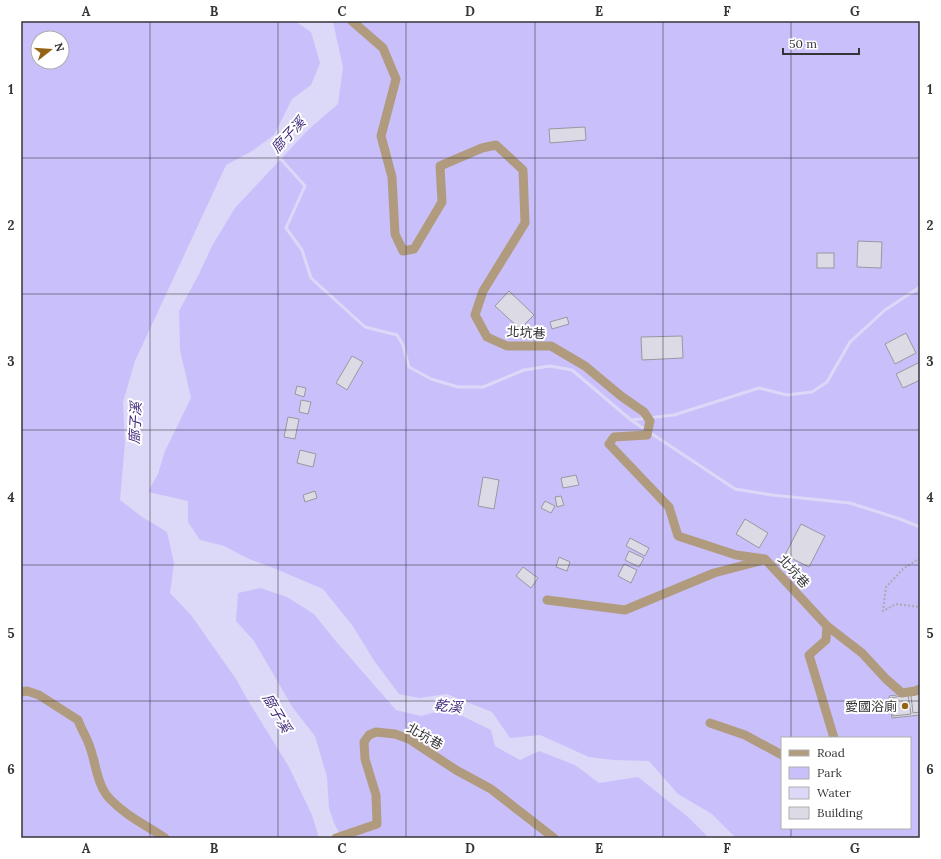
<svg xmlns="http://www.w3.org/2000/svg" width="941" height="859" viewBox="0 0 941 859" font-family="Lora,'Noto Sans TC',serif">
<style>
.green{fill:#c9c0fb;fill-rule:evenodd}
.water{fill:#dcd8f7}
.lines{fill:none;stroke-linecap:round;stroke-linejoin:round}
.stream{stroke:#dcd8f7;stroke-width:3}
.building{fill:#dcdbe5;stroke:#9897a1}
.path{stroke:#abaab0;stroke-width:2;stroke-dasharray:2 2;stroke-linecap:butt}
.minor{stroke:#b19b7e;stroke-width:9}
.grid{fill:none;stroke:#353438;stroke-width:1;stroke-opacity:0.55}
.poi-dot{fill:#946314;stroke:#fff;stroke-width:1.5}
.labels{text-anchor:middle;stroke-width:4;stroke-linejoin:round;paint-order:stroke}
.street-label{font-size:13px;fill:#353438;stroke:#fff}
.poi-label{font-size:13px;fill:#353438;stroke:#fff;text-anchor:end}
.water-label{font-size:14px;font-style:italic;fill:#3f277b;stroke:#fff}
.neatline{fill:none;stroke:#353438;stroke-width:1.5}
.grid-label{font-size:13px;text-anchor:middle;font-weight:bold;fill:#353438}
</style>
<rect width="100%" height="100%" fill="#f8f7fe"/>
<path class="green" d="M 21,21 L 920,21 L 920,838 L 21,838 ZM 38,38 L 62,38 L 62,62 L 38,62 ZM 782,738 L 910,738 L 910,828 L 782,828 Z"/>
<polygon class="water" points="295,21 333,22 343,67 338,104 308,130 235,208 212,246 199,274 179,311 180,350 191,398 165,451 158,474 148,492 188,501 188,522 200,540 224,546 249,559 276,569 323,589 352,625 375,662 399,694 419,698 447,694 492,712 510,738 540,735 589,757 614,760 649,761 678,794 712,814 736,838 709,838 688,817 638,777 599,783 575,765 539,751 520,760 495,746 491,730 448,709 421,716 396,710 334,639 314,614 287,597 260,588 238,593 236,621 254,641 293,708 315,736 327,777 329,808 334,823 342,838 319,838 312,815 289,767 247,699 236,679 191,615 170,593 174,563 167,532 142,517 120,500 125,443 123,402 135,361 226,165 252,151 274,135 292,99 311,85 320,63 311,32"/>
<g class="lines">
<g class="stream">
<polyline points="279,157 305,186 286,228 302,250 311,278 365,327 397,335 403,345 409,367 431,379 458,387 483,387 524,370 550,366 572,370 631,420 735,489 772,495 850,503 900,519 920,527"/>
<polyline points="631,420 674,415 759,388 787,395 812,392 827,382 850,342 885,310 920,287"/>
</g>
</g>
<g class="building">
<polygon points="585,127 586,140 550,143 549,129"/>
<polygon points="858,241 882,242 881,268 857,267"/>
<rect x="817" y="253" width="17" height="15"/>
<polygon points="509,291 534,315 520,329 495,306"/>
<polygon points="567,317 569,324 552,329 550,322"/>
<polygon points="906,333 916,353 895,364 885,344"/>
<polygon points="682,336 683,358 642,360 641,337"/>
<polygon points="352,356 363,362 347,390 336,383"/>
<polygon points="920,362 920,380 903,388 896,374"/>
<polygon points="297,386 306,388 304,397 295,394"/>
<polygon points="301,400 311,402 308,414 299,412"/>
<polygon points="288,417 299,419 295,439 284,437"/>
<polygon points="300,450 316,454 313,467 297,463"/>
<polygon points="576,475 579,485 563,488 561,478"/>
<polygon points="483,477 499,480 494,509 478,506"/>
<polygon points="315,491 317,498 305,502 303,495"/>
<polygon points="561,496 564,505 557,507 555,497"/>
<polygon points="545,501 555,506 551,513 541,508"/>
<polygon points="745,519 768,533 759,548 736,534"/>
<polygon points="801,524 825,536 809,567 785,555"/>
<polygon points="630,538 649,548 645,556 626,546"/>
<polygon points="629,551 644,558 639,567 625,560"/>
<polygon points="559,557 570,562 567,571 556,567"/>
<polygon points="624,564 637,570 631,583 618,576"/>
<polygon points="523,567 538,578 531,588 516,576"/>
<polygon points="920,692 920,715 892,718 889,696"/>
<polygon points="920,694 920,712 913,713 911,696"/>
<polygon points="908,695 911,714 893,716 890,698"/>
</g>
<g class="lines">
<polyline class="path" points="920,558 903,569 886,587 883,611 896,604 920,607"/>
<g class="minor">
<polyline points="352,21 383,48 396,79 381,136 392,177 395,234 403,251 414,249 442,202 440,166 482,148 496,145 523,170 525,223 483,291 475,315 487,337 507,346 551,346 585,366 621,396 644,412 650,421 647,435 614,437 609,444 669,507 678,536 736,555 765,559 827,626 862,653 886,679 902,693 915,691 920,689"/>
<polyline points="547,600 625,610 714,573 760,561"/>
<polyline points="827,626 826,640 809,655 834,738"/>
<path d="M 21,692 L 27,691 L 39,695 L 78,720 C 81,729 85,734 88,742 C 96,760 96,785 110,799 C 126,816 146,825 165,838"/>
<polyline points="710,723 745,735 782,755"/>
<polyline points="336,838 377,824 376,795 365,759 364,742 369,735 376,732 395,734 409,739 456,770 491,789 554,838"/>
</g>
</g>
<path class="grid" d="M 150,21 L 150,838M 278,21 L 278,838M 406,21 L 406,838M 535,21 L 535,838M 663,21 L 663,838M 791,21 L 791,738M 21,158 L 920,158M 21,294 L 920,294M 21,430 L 920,430M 21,565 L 920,565M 21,701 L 920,701M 791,828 L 791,838"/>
<circle class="poi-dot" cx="905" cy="706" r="4"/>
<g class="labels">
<g class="street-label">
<text transform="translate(526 332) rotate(4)" y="5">北坑巷</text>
<text transform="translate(794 571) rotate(48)" y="5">北坑巷</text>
<text transform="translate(425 736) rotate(30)" y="5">北坑巷</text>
</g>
<g class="poi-label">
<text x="897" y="711">愛國浴廁</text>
</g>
<g class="water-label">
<text transform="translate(288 135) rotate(-47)" y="5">廍子溪</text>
<text transform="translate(135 423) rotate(-87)" y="5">廍子溪</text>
<text transform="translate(448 706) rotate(6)" y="5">乾溪</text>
<text transform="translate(277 713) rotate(60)" y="5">廍子溪</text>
</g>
</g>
<rect width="941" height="859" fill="none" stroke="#ffffff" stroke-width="44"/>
<rect x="781" y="737" width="130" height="92" fill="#ffffff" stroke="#aeaeaf"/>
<rect x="789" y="750" width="20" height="6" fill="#b19b7e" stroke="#aeaeaf"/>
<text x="817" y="757" font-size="12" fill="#353438">Road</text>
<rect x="789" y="767" width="20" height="12" fill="#c9c0fb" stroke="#aeaeaf"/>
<text x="817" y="777" font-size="12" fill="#353438">Park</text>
<rect x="789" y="787" width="20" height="12" fill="#dcd8f7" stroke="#aeaeaf"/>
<text x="817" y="797" font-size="12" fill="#353438">Water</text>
<rect x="789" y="807" width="20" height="12" fill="#dcdbe5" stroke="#aeaeaf"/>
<text x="817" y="817" font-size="12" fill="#353438">Building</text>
<g transform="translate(50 50) rotate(73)"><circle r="19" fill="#ffffff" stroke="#aeaeaf"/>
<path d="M0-3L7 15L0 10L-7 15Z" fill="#946314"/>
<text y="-6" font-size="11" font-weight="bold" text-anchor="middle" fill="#353438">N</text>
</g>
<path d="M783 48v6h76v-6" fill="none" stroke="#353438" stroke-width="2"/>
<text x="789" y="48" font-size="12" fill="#353438" stroke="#ffffff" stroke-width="3" paint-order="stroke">50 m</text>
<rect x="22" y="22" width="897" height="815" class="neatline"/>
<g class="grid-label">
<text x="86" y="16">A</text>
<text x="214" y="16">B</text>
<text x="342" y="16">C</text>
<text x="470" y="16">D</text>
<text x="599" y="16">E</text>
<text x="727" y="16">F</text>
<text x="855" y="16">G</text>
<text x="11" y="94">1</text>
<text x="930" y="94">1</text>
<text x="11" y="230">2</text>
<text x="930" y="230">2</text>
<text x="11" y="366">3</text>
<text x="930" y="366">3</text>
<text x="11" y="502">4</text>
<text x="930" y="502">4</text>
<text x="11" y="638">5</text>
<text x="930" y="638">5</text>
<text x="11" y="774">6</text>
<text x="930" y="774">6</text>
<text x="86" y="853">A</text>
<text x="214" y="853">B</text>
<text x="342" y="853">C</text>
<text x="470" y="853">D</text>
<text x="599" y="853">E</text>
<text x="727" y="853">F</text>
<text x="855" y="853">G</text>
</g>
</svg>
